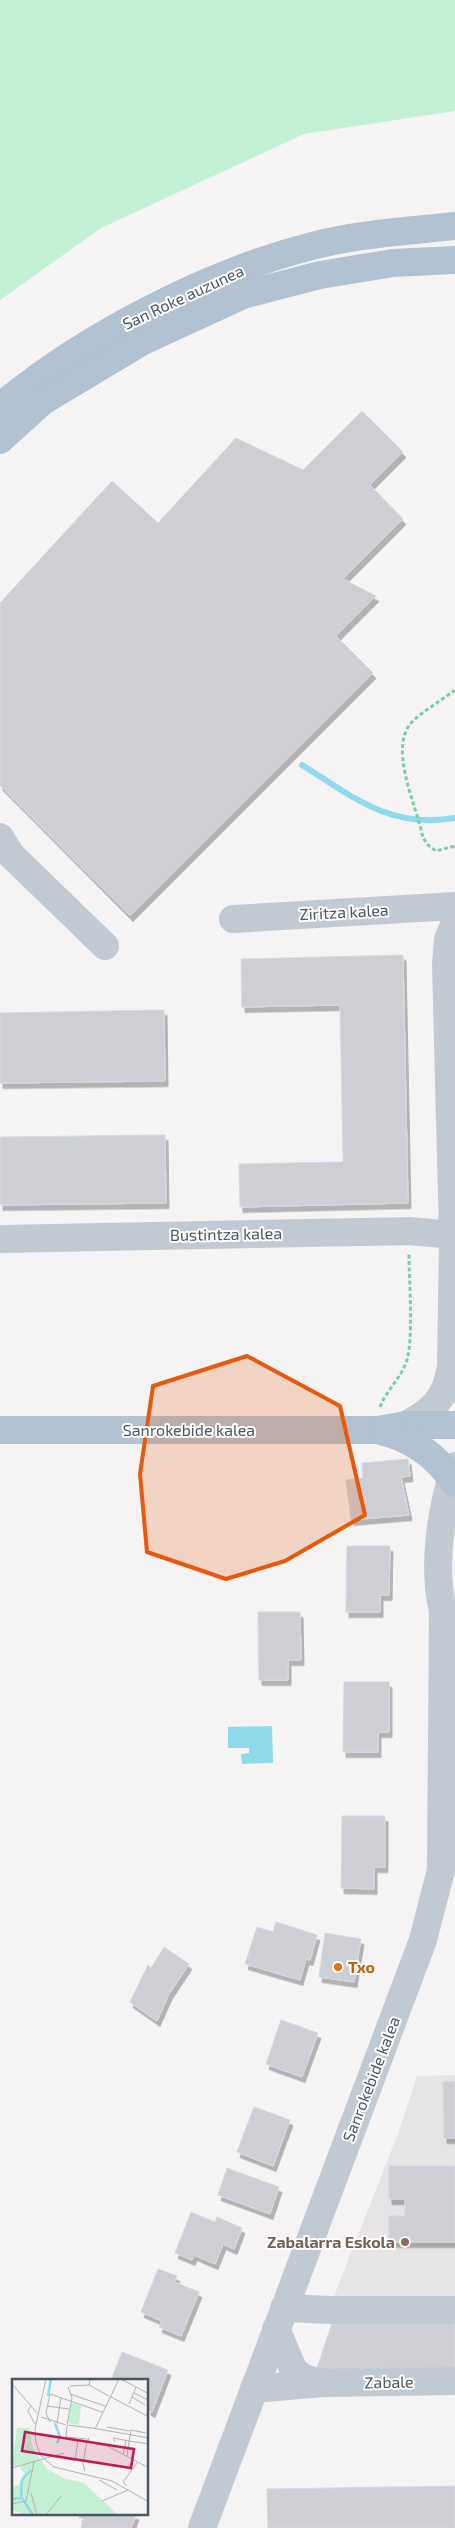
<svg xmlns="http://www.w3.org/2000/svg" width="455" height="2528" viewBox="0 0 455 2528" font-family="'Exo 2',sans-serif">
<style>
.education{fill:#e6e4e5}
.green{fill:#c3f1d5}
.water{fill:#90daee}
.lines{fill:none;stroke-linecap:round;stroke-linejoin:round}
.stream{stroke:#90daee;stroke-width:6}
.building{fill:#cdcfd5;stroke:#d7d9de;filter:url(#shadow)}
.path{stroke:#7ad0a6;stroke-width:3;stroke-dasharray:4 2.5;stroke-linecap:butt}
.minor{stroke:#c1cad2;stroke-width:28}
.major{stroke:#b3c2d1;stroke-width:28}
.marked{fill:#e8590c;fill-opacity:0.2;stroke:#e8590c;stroke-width:4;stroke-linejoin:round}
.food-dot{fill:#e8710a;stroke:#fff;stroke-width:2}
.education-dot{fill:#8d6e63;stroke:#fff;stroke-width:2}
.labels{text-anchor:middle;stroke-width:4;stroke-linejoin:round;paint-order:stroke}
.street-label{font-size:16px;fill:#4a5661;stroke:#fff}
.food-label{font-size:16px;font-weight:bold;fill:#c56008;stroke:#fff;text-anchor:start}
.education-label{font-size:16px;font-weight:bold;fill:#785e54;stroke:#fff;text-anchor:end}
.inset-river{fill:none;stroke:#90daee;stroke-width:2.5}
.inset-road{fill:none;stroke:#b1b4b9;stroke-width:1}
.view{fill:#c2185b;fill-opacity:0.15;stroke:#c2185b;stroke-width:2.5}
.inset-edge{fill:none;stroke:#4a5661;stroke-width:2.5}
</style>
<defs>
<filter id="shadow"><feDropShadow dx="3" dy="5.5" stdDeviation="0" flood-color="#0004"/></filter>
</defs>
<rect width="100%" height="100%" fill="#f5f3f3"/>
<polygon class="education" points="455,2075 455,2303 331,2304 399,2131 417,2076"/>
<polygon class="green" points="0,0 455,0 455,111 304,134 101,228 0,300"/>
<polygon class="water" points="272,1726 273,1763 242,1764 241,1754 249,1753 249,1748 228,1748 228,1727"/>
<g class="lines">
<path class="stream" d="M 302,765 C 353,797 390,829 455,818"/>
</g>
<g class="building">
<polygon points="362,411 403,452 370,485 403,519 343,579 376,596 336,636 373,673 130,916 0,785 0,603 112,481 158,523 236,438 303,470"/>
<polygon points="403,955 408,1203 240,1207 239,1164 343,1162 340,1005 242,1007 241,959"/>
<polygon points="164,1010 165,1081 0,1083 0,1013"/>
<polygon points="165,1135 166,1203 0,1205 0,1137"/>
<polygon points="408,1459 410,1476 401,1477 409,1515 351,1520 346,1480 363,1478 362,1463"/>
<polygon points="347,1546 390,1546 389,1595 380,1595 380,1612 346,1612"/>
<polygon points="258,1612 300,1612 301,1660 288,1660 288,1680 259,1680"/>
<polygon points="344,1682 389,1682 389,1732 378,1732 378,1752 343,1752"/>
<polygon points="342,1816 385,1816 385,1867 374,1867 374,1889 341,1888"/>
<polygon points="276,1922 317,1935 310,1960 306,1959 300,1980 245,1964 257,1927 273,1932"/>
<polygon points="325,1933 361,1939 354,1982 319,1977"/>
<polygon points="164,1947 189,1964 169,1994 157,2021 130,2002 148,1965 151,1968"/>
<polygon points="281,2020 318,2033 302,2077 266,2064"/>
<polygon points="455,2081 455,2138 444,2138 443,2082"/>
<polygon points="254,2107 290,2120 273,2166 237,2152"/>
<polygon points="389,2166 455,2166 455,2242 389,2242 389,2216 405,2216 405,2199 389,2199"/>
<polygon points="227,2168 279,2187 270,2214 218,2195"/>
<polygon points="191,2212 215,2222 217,2217 242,2228 234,2249 223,2244 215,2264 194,2255 192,2260 175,2253"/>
<polygon points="158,2269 177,2276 174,2282 199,2292 181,2336 159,2327 162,2321 141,2312"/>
<polygon points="455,2319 455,2369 316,2371 333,2320"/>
<polygon points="122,2352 168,2370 152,2412 148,2410 148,2380 111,2380"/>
<polygon points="455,2486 455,2528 268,2528 267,2489"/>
<polygon points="80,2514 136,2514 131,2528 81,2528 84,2519 79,2518"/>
</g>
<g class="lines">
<g class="path">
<path d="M 455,690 C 442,700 426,709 414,720 C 386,745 417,806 423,838 L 429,846 L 436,851 L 455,846"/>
<path d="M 380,1407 C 386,1391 400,1379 406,1363 C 414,1343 409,1279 409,1254"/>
</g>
<g class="minor">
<polyline points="0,837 11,855 105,946"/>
<polyline points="233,919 455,906"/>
<polyline points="455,923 448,939 446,964 453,1235 451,1367 455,1385"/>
<polyline points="0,1239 363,1232 409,1231 453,1235"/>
<path d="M 406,1425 C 434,1409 445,1400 451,1367"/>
<polyline points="284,2308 331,2310 455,2310"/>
<polyline points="276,2329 294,2371 304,2378 323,2383"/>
<polyline points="254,2389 323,2383 455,2381"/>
<path d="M 202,2528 L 423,1940 L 441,1870 L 443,1611 C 432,1566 441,1510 455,1466"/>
</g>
<g class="major">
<path d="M 0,407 C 83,337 207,273 312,246 C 358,234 408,231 455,226"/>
<polyline points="0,440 43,401 143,341 243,295 320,275 393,263 455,260"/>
<polyline points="0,1430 378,1430 406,1425 455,1425"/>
<path d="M 381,1431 C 412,1438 437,1457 455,1483"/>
</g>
</g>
<path class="marked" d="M 247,1356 L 340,1406 L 365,1515 L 285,1561 L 226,1579 L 147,1552 L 140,1474 L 153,1386 Z"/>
<circle class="food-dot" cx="338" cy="1967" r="5"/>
<circle class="education-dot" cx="405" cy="2242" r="5"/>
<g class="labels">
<g class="street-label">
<text transform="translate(183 297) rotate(-25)" y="6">San Roke auzunea</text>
<text transform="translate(344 912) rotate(-3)" y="6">Ziritza kalea</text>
<text transform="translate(226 1234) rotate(-1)" y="6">Bustintza kalea</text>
<text x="189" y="1436">Sanrokebide kalea</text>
<text transform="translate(371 2079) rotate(-69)" y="6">Sanrokebide kalea</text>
<text transform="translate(389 2382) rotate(-1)" y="6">Zabale</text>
</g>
<g class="food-label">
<text x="348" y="1973">Txo</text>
</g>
<g class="education-label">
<text x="395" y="2248">Zabalarra Eskola</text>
</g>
</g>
<g transform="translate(12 2379)">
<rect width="136" height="136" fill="#f5f3f3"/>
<path d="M 59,24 L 69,27 L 67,46 L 56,44 ZM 5,49 L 17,49 L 21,69 L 35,90 L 51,99 L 72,104 L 106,136 L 12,136 L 0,130 L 0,108 L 7,106 L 12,94 L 7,87 L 0,87 Z" fill="#c3f1d5"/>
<path class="inset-river" d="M 36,17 L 39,0M 43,44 L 48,58 L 45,64M 10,119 L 21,136M 0,120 L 9,119 L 10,101 L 19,91"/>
<path class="inset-road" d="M 34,0 L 23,50 L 24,64 L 29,77 L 42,88 L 100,102 L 137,123M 109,0 L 137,15M 0,5 L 25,34M 77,6 L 78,1 L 90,0M 58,7 L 77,6 L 97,17M 122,14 L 136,21M 58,15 L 93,27M 99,18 L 137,38M 120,18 L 133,26M 117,25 L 124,8M 19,26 L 16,32 L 23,45M 35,27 L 57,30M 29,38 L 54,46M 38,43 L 34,34 L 38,15 L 90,33M 45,44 L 49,18M 55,45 L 60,19 L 56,8M 55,46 L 80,49M 55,47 L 54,58 L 75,60M 95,48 L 118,52M 80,49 L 137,59M 83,50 L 107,0M 117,62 L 137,65M 76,63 L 95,67 L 137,89M 103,63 L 101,59 L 117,62M 111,76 L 114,61M 47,77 L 63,82 L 66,61M 115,77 L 119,51 L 134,54M 0,89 L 52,74M 73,92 L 71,85 L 75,62 L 77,59 L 74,66M 87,101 L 105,111M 115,107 L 111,103 L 125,84M 19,114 L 25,136M 90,122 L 116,111M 0,125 L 14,122 L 22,83M 34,136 L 49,117"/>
<path class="view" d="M 13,53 L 122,70 L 119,89 L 10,72 Z"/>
<rect width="136" height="136" class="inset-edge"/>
</g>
</svg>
